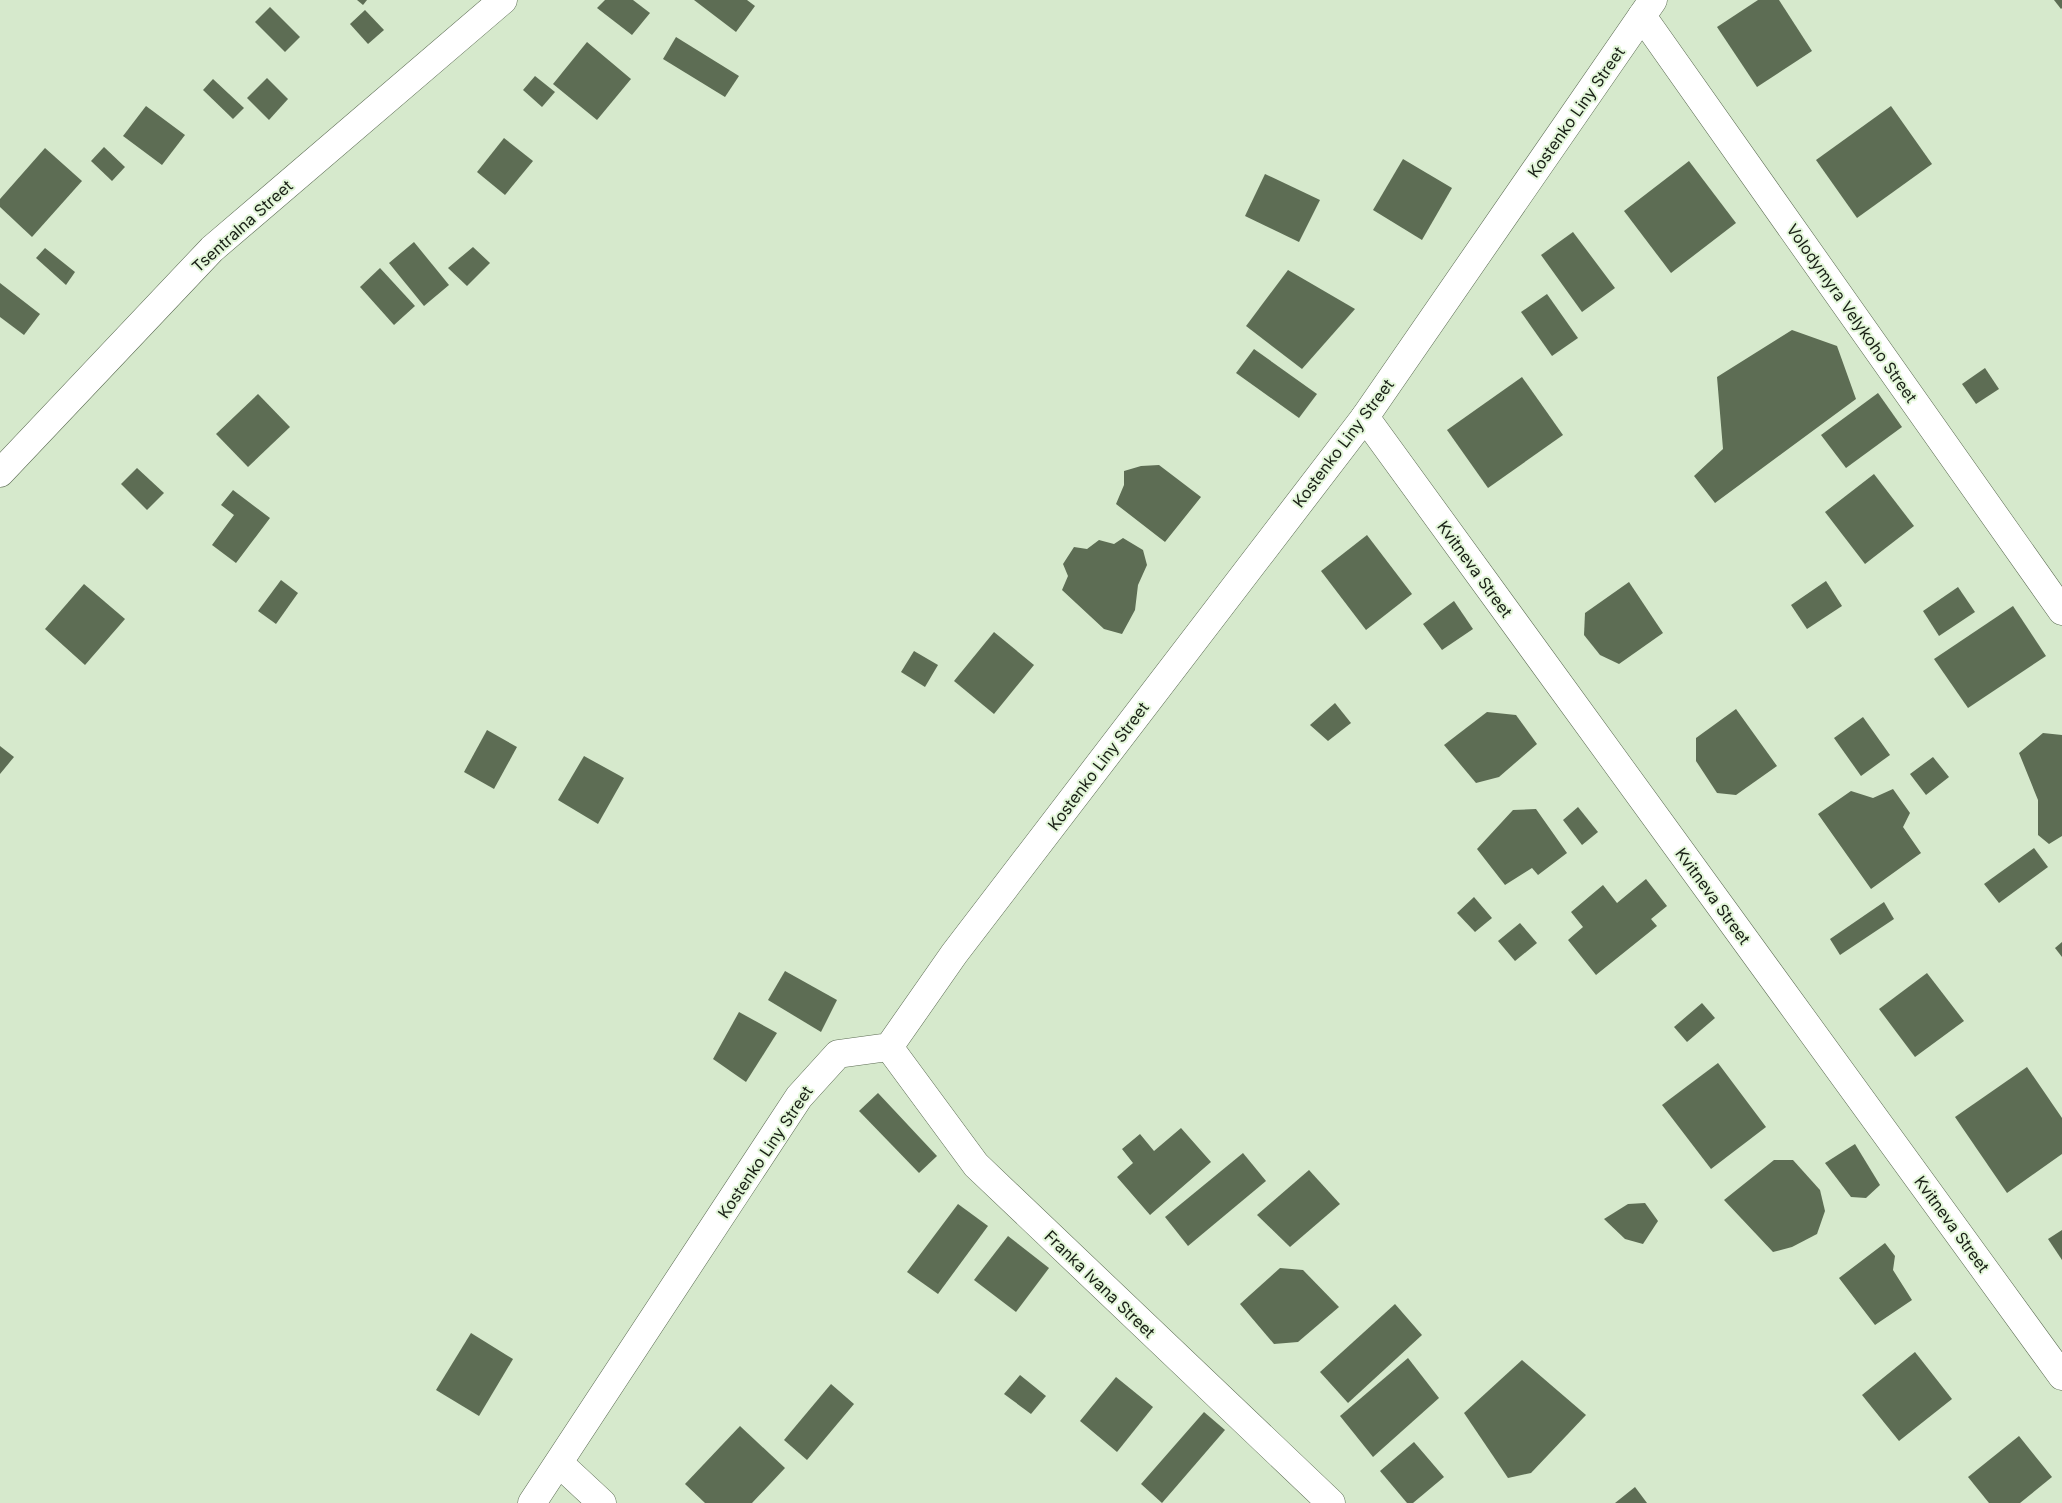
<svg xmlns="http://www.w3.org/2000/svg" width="2062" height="1503" viewBox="0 0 2062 1503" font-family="Inter,sans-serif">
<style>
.building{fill:#5d6d54}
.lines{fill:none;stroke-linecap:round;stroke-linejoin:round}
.street-casing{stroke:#5b6b52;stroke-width:29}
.secondary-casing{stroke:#5b6b52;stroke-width:29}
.street{stroke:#fff;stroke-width:28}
.secondary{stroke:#fff;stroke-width:28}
.labels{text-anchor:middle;stroke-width:4;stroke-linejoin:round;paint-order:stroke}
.street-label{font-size:16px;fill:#181f15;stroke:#e3f6d9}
</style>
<rect width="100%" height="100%" fill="#d6e9cc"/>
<g class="building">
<polygon points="357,0 367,0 363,5"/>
<polygon points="605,0 633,0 650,13 632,35 597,8"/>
<polygon points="694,0 747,0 755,6 736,32"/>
<polygon points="1758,0 1779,0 1812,51 1757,87 1717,27"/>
<polygon points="2054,0 2062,0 2062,8 2061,9"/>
<polygon points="270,7 300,37 285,52 255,22"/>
<polygon points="365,10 384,30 368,44 350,24"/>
<polygon points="676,37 739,76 725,97 663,59"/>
<polygon points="587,42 631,79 597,120 553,84"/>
<polygon points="535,76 555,92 542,107 523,90"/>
<polygon points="267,78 288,99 269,120 247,98"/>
<polygon points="213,79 244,108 233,119 203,90"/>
<polygon points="146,106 185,135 162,165 123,136"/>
<polygon points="1891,106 1932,164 1857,218 1816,160"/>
<polygon points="504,138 533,161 505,195 477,172"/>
<polygon points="104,147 125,167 112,181 91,161"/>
<polygon points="45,148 82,181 32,237 0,207 0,199"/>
<polygon points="1403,159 1452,188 1422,240 1373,210"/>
<polygon points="1689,161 1736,223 1671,273 1624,211"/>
<polygon points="1265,174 1320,200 1299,242 1245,216"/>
<polygon points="1573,232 1615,288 1582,312 1541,255"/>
<polygon points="414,242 449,285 424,306 389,263"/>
<polygon points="473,247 490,263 467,286 448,268"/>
<polygon points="45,248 75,272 66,285 36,258"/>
<polygon points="380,268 415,306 394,325 360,287"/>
<polygon points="1288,270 1355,309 1302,369 1246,326"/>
<polygon points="0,283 40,314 24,335 0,317"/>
<polygon points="1547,294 1578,338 1552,356 1521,312"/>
<polygon points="1792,330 1837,346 1856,399 1715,503 1694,476 1723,449 1717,377"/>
<polygon points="1254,349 1317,394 1299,418 1236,373"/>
<polygon points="1985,368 1999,389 1976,404 1962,384"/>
<polygon points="1522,377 1563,435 1488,488 1447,430"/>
<polygon points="1878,393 1902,427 1846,468 1821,435"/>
<polygon points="258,394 290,427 248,467 216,434"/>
<polygon points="1159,465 1201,497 1165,542 1116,504 1124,485 1124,471 1141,466"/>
<polygon points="137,468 164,493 147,510 121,484"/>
<polygon points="1874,474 1914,526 1865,564 1825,512"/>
<polygon points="233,490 270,518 236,563 212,545 234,515 221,505"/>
<polygon points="1367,535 1412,594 1366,630 1321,571"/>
<polygon points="1123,538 1143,550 1147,565 1138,585 1135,610 1122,634 1104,629 1062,590 1068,576 1063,564 1074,547 1087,549 1099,540 1114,544"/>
<polygon points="281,580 298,593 276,624 258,611"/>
<polygon points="1826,581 1842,606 1807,629 1791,605"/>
<polygon points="1629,582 1663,633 1619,664 1600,655 1584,635 1585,613"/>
<polygon points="84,584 125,619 85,665 45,629"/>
<polygon points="1958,587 1975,612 1939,636 1923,611"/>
<polygon points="1454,601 1473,629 1442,650 1423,624"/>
<polygon points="2013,606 2046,656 1968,708 1934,659"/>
<polygon points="994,632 1034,665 994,714 954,681"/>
<polygon points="914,651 938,665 925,687 901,672"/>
<polygon points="1335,703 1351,723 1328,741 1310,725"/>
<polygon points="1736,709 1777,766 1736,795 1717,793 1696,761 1696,738"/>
<polygon points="1487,712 1516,715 1537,744 1499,777 1476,783 1444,745"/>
<polygon points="1863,717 1890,755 1861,776 1834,738"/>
<polygon points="487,730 517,747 494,789 464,772"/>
<polygon points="2043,733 2062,735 2062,836 2049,844 2038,835 2038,800 2019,753"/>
<polygon points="0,746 14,757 0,774"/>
<polygon points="584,756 624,778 598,824 558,800"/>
<polygon points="1933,757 1949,777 1926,795 1910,774"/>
<polygon points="1893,789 1910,813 1903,827 1921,853 1871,889 1818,814 1851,791 1873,798"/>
<polygon points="1578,807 1598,832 1582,845 1563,820"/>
<polygon points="1536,809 1567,853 1538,875 1532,868 1505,885 1477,849 1513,810"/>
<polygon points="2034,848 2048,867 1999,903 1984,884"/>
<polygon points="1646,879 1667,906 1651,919 1657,926 1596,975 1568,940 1583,927 1571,912 1603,885 1617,903"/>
<polygon points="1474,897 1492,918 1475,932 1457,913"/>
<polygon points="1884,902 1894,919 1840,955 1830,939"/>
<polygon points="1520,923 1537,943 1515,961 1498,941"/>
<polygon points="2062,942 2062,957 2055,948"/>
<polygon points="785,971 837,1000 821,1032 768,1000"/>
<polygon points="1927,973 1964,1021 1915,1057 1879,1009"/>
<polygon points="1702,1003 1715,1018 1687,1042 1674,1027"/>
<polygon points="739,1012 777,1033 746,1082 713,1059"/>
<polygon points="1718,1063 1766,1127 1711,1169 1662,1105"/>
<polygon points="2027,1067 2062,1118 2062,1154 2007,1193 1955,1117"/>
<polygon points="878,1093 937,1156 919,1173 859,1111"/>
<polygon points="1181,1128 1211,1162 1150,1215 1117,1177 1133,1163 1122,1149 1140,1134 1154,1151"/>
<polygon points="1855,1144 1880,1185 1866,1198 1851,1197 1825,1163"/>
<polygon points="1243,1153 1266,1181 1188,1246 1165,1217"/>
<polygon points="1774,1160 1793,1160 1820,1190 1825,1211 1817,1234 1792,1247 1773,1252 1724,1200"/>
<polygon points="1309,1170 1340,1204 1290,1247 1257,1215"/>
<polygon points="1645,1203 1658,1221 1643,1244 1625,1239 1604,1219 1628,1204"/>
<polygon points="958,1204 988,1226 938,1294 907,1272"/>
<polygon points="2062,1230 2062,1260 2048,1239"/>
<polygon points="1008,1236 1049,1268 1016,1312 974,1280"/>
<polygon points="1885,1243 1895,1256 1893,1270 1912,1300 1875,1325 1839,1278"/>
<polygon points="1280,1268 1303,1270 1339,1307 1298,1342 1274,1344 1240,1304"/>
<polygon points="1395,1304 1422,1335 1348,1403 1320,1372"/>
<polygon points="471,1333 513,1359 479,1416 436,1390"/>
<polygon points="1915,1352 1952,1399 1899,1441 1862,1395"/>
<polygon points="1408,1358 1439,1398 1373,1457 1340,1416"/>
<polygon points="1522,1360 1586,1415 1531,1473 1508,1478 1464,1413"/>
<polygon points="1020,1375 1046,1396 1031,1414 1004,1394"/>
<polygon points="1116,1377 1153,1407 1117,1452 1080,1421"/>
<polygon points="831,1384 854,1404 807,1460 784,1440"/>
<polygon points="1204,1412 1225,1430 1162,1503 1141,1484"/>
<polygon points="740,1426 785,1468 752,1503 705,1503 685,1484"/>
<polygon points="2019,1436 2052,1477 2020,1503 1989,1503 1968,1477"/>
<polygon points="1414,1442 1444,1477 1413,1503 1407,1503 1380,1471"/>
<polygon points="1635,1487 1647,1503 1615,1503"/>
</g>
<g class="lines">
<defs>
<g id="street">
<polyline points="1642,16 2062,611"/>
<polyline points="1365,417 2062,1376"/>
<polyline points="889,1047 976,1165 1331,1503"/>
<polyline points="559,1463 602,1503"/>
<polyline points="532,1503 799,1097 838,1054 889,1047 954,954 1365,417 1653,0"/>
</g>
<polyline id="secondary" points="0,473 212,249 503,0"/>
</defs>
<use href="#street" class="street-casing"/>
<use href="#secondary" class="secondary-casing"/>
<use href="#street" class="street"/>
<use href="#secondary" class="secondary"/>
</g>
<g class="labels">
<g class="street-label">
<text transform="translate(1576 112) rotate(-55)" y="6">Kostenko Liny Street</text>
<text transform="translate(242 226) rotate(-42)" y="6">Tsentralna Street</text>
<text transform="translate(1852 313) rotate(55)" y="6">Volodymyra Velykoho Street</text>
<text transform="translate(1343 443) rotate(-53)" y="6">Kostenko Liny Street</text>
<text transform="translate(1475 569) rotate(54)" y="6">Kvitneva Street</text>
<text transform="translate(1098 766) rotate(-53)" y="6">Kostenko Liny Street</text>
<text transform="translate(1713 896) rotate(54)" y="6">Kvitneva Street</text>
<text transform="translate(765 1152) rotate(-56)" y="6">Kostenko Liny Street</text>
<text transform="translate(1952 1224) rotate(54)" y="6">Kvitneva Street</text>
<text transform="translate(1100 1284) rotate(44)" y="6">Franka Ivana Street</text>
</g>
</g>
</svg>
